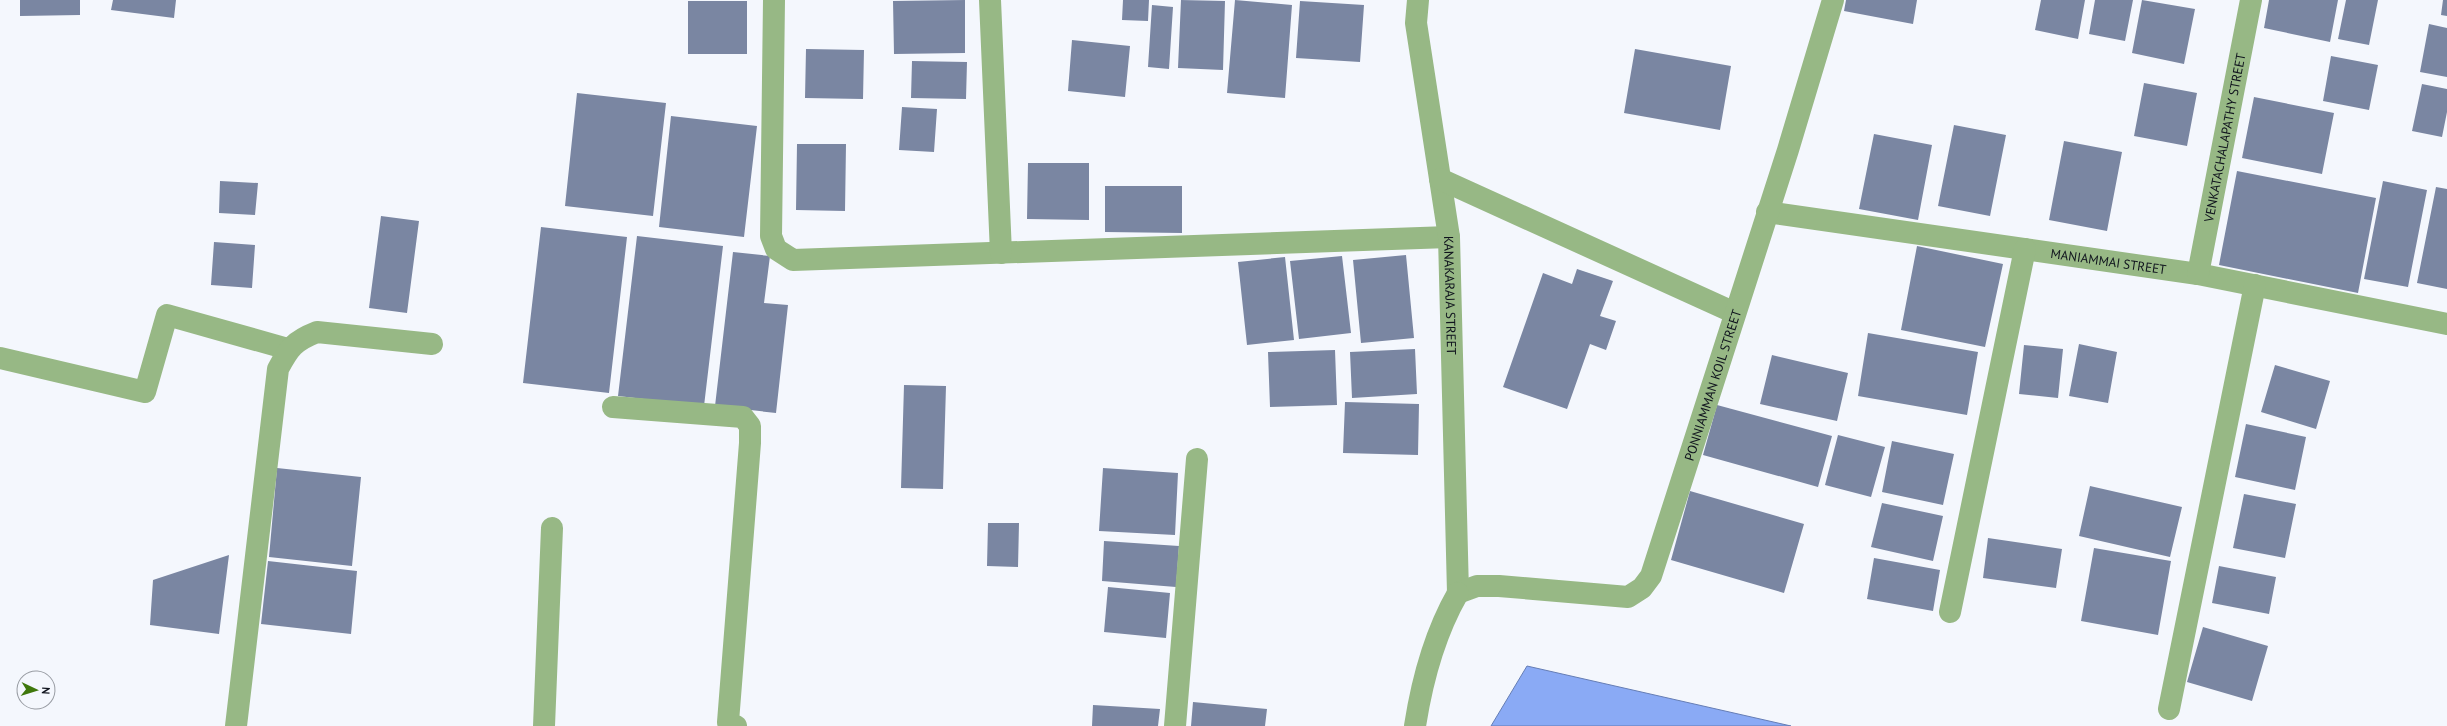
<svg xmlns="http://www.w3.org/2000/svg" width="2447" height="726" viewBox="0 0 2447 726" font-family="'PT Sans',sans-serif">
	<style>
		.water { fill: #8aaaf5; stroke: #657db4 }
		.building { fill: #7a86a2 }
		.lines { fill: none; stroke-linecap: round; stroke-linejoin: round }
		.street { stroke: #97b885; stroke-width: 22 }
		.labels { text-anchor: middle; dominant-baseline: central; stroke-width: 4; stroke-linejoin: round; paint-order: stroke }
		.street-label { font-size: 13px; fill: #0f131d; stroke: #f4f7fd }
	</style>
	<rect width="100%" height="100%" fill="#f4f7fd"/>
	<!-- water -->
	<path class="water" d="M1527 666 1791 726H1491Z"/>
	<!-- building -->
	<path class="building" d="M20 0H80V15L20 16Z
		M113 0H176L174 18 111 10Z
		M965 0V53L894 54 893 1Z
		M1123 0H1149L1148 21 1122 20Z
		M1181 0 1225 1 1223 70 1178 68Z
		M1235 0 1292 5 1285 98 1227 93Z
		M1846 0H1917L1913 24 1844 11Z
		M2041 0H2085L2078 39 2035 30Z
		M2095 0H2133L2125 41 2089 34Z
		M2142 0 2195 9 2184 64 2132 53Z
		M2269 0H2338L2330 42 2264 28Z
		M2346 0H2378L2369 45 2338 39Z
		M2443 0H2447V16L2441 15Z
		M688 1H747V54H688Z
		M1300 1 1364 5 1360 62 1296 58Z
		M1152 5 1173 7 1169 69 1148 67Z
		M2429 24 2447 28V77L2420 72Z
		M1072 40 1130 46 1125 97 1068 91Z
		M806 49 864 50 863 99 805 98Z
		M1635 49 1731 66 1720 130 1624 113Z
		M2331 56 2378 65 2369 110 2323 101Z
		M912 61 967 62 966 99 911 98Z
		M2144 83 2197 93 2187 146 2134 136Z
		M2422 84 2447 89V112L2442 137 2412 131Z
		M577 93 666 103 653 216 565 206Z
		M2254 97 2334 113 2322 174 2242 158Z
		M902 107 937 109 934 152 899 150Z
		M671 116 757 126 744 237 659 227Z
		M1954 125 2006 135 1990 216 1938 206Z
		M1874 134 1932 145 1918 220 1859 209Z
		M2064 141 2122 152 2107 231 2049 220Z
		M797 144H846L845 211 796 210Z
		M1028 163H1089V220L1027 219Z
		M2237 171 2376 198 2358 293 2219 265Z
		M220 181 258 183 255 215 219 213Z
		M2383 181 2427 190 2408 287 2364 279Z
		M1105 186H1182V233L1105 232Z
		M2436 187 2447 189V289L2417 283Z
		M381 216 419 221 407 313 369 308Z
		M541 227 627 237 609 393 523 383Z
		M637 236 723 246 704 406 618 396Z
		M214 242 255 245 252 288 211 285Z
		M1917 246 2003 264 1985 347 1901 330Z
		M733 252 770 256 764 303 788 305 776 413 715 406Z
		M1406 255 1414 338 1361 343 1353 260Z
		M1342 256 1351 333 1299 339 1290 261Z
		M1285 257 1294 340 1247 345 1238 262Z
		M1577 269 1613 281 1600 316 1616 321 1606 350 1590 344 1567 409 1503 387 1543 273 1572 284Z
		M1868 333 1978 352 1967 415 1858 396Z
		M2079 344 2117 352 2108 403 2069 396Z
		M2024 345 2063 349 2058 398 2019 394Z
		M1415 349 1417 394 1352 398 1350 352Z
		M1335 350 1337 405 1270 407 1268 352Z
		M1772 355 1848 373 1837 421 1760 404Z
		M2275 365 2330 381 2316 429 2261 412Z
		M904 385 946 386 943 489 901 488Z
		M1345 402 1419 404 1418 455 1343 453Z
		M1717 405 1832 436 1818 487 1703 455Z
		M2246 424 2306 437 2295 490 2235 477Z
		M1838 435 1885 447 1871 497 1825 485Z
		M1892 441 1954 454 1943 505 1882 492Z
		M277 468 361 477 352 566 269 557Z
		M1103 468 1178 473 1175 535 1099 531Z
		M2090 486 2182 507 2170 557 2079 536Z
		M1690 491 1804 524 1784 593 1671 560Z
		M2244 494 2296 504 2285 558 2233 548Z
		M1882 503 1943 516 1933 561 1871 547Z
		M988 523H1019L1018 567 987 566Z
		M1988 538 2062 549 2056 588 1983 578Z
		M1104 541 1179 546 1176 587 1102 581Z
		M2094 548 2171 561 2158 635 2081 621Z
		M229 555 219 634 150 625 153 580Z
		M1874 558 1940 570 1933 611 1867 599Z
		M268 561 357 571 351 634 261 624Z
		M2219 566 2276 577 2269 614 2212 603Z
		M1108 587 1170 593 1166 638 1104 632Z
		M2203 627 2268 646 2252 701 2187 682Z
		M1193 702 1267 709 1265 726H1191Z
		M1093 705 1160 709 1158 726H1092Z"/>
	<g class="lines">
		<!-- street -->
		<g class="street">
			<path d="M774 0 771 236 776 249 793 260 1449 237"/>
			<path d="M990 0 1001 253"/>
			<path id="s1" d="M1418 0 1416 23 1449 237 1458 593"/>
			<path d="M1440 179 1735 313"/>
			<path id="s2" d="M1767 212 2198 274 2447 324"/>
			<path id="s3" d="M2198 274 2251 0"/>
			<path d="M0 358 145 392 167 315 288 349"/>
			<path d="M613 407 743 417 750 426V443L728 722 736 726"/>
			<path id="s4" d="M1458 593 1477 586H1499L1628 597 1642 588 1651 576 1788 150 1833 0"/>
			<path d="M1950 612 2025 249"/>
			<path d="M2169 709 2255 285"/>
			<path d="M236 726 278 369C289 348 294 341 317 332L432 344"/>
			<path d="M544 726 552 528"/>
			<path d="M1175 726 1197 459"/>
			<path d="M1415 726C1422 681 1435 633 1458 593"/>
		</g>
	</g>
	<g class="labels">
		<!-- street labels -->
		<g class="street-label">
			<text stroke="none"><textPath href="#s3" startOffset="139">VENKATACHALAPATHY STREET</textPath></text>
			<text stroke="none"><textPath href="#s2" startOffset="345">MANIAMMAI STREET</textPath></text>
			<text stroke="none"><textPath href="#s1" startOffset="298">KANAKARAJA STREET</textPath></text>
			<text stroke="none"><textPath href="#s4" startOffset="404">PONNIAMMAN KOIL STREET</textPath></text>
		</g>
	</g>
	<!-- north arrow -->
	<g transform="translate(36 690) rotate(94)"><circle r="19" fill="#f4f7fd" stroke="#989ca3"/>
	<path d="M0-3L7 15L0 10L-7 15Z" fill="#3f780c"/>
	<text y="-6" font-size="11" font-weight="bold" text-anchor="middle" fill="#0f131d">N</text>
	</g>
</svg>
